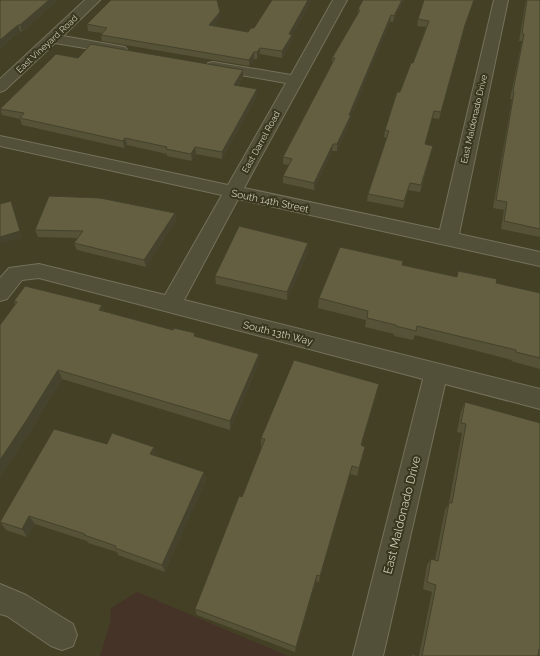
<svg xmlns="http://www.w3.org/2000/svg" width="540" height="656" viewBox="0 0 540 656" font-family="Raleway,sans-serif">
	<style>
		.green { fill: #453327 }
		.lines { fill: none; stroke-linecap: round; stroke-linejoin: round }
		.street-casing { stroke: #74715b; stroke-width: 2 }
		.street { fill: #535039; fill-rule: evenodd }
		.wall { fill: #555237 }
		.shaded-wall { fill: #45422d }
		.building { fill: #635f40; stroke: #45422d }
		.labels { text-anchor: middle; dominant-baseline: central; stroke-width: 4; stroke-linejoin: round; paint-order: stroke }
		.far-street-label { font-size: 9px; fill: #cdcbb7; stroke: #39361e }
		.street-label { font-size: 10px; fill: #cdcbb7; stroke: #39361e }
		.near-street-label { font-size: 12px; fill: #cdcbb7; stroke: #39361e }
	</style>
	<rect width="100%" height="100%" fill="#444025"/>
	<!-- green -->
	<path class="green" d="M137 592 288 656H100L110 623 111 608Z"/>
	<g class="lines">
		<defs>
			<path id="street" d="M85 0H100L63 36 125 47 127 50 125 53 120 54 55 43 5 90 0 92V79Z
				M333 0H347L244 188 440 230 494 0H508L459 234 540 252V266L238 199 184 300 540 389V409L445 384 383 656H353L423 379 39 278 22 280 7 299 0 301V278L9 268 39 264 165 295 222 195 0 146V136L228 185 286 83 213 70 208 69 206 66 208 63 213 62 291 75Z
				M0 584 26 595 73 624 77 635 73 646 62 650 51 646 7 616 0 614Z"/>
		</defs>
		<!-- street casing -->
		<use href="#street" class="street-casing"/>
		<!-- street -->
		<use href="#street" class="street"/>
	</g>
	<!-- wall -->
	<path class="wall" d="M0 0H58L22 32 20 31 0 49Z
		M363 0H404L393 22H390L351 116 350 122 337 151H332L314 190 283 183V176L289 165 283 164V157L332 64V58L358 13V9Z
		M424 0 464 32 439 119 432 118 425 144 431 153 420 192 408 190 403 208 367 201 368 194 387 138 384 137 385 130 400 92 413 63 426 27 417 26 418 19Z
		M526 0H540V237L501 229 504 210 493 208 512 99H510L522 41H519Z
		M308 7 292 35V41L282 58 260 54 257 59H254L249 66 102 41 101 35 102 33 88 31 87 24 220 19 214 26 248 32 254 28Z
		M78 58 243 70V77L238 86 257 96 222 159 196 154 192 161 167 156V154L127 145 124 148 22 125 20 119 2 115 0 108Z
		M175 213 176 220 146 267 77 250 74 243 78 238 38 237 35 230Z
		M308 251 287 300 216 284 215 276Z
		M403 265 457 277 458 271 496 283 540 293V369L511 361 512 360 415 335 413 340 394 336V334L365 327 366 320 318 308 319 298Z
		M14 301 102 305 104 311 196 337 259 363 230 430 62 379 31 430 0 477V325L15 305Z
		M377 393 361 446 365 447 357 476 350 474 319 582 316 581 295 652 197 615 195 609 242 497 262 447 261 446V438Z
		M465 402 540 423V655L538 656H419L432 592 423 589 427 565 431 559 435 560 445 510 449 503 462 433 457 432 461 411Z
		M107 444 157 455 156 456 204 472 206 480 165 572 118 555 117 552 88 543 87 541 35 524 27 537 6 530 0 522Z"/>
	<!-- shaded-wall -->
	<path class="shaded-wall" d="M49 0H58L22 32 20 25Z
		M308 0H312L292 35V41L282 58V51L289 34Z
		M402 0H404L393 22 394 16Z
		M474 0 464 32 439 119 465 25Z
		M220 12V19L210 32 209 25Z
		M391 15 390 22 351 116 350 122 337 151V144Z
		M18 25 20 31 0 49V40Z
		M260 48V54L257 59V52Z
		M254 52V59L249 66V60Z
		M243 70V77L234 92V85Z
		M257 89V96L222 159V152Z
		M125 138 127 145 124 148 123 141Z
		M333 144 332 151 314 190V183Z
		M195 147 196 154 192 161 191 154Z
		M11 201 14 208 22 238 0 244V237Z
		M175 213 176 220 146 267 144 260Z
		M308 243V251L287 300V292Z
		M102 305 105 315 99 310Z
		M259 354V363L230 430V421Z
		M58 370 62 379 31 430 0 477V460Z
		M379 384 377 393 359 454 361 445Z
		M154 447 157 455 153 463 150 454Z
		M352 466 350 474 319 582 320 576Z
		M204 472 206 480 165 572 162 565Z
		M29 516 35 524 27 537 22 529Z
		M317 575 316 581 295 652 296 647Z"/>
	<!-- building -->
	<path class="building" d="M0 0H49L20 25H18L0 40Z
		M111 0H217L220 12 209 25 248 32 251 28H254L272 0H308L289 34 292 35 282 51 260 48 257 52H254L249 60 101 35 107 28 87 24Z
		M363 0H402L394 16 391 15 349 115H351L337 144H333L314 183 283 176 292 159 283 157 335 58H332L360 10 358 9Z
		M424 0H474L465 25 441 112 434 111 425 144 433 146 421 185 410 183 404 201 368 194 389 131 385 130 397 92H400L411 63H413L429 21 418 19Z
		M527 0H540V229L504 221 507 202 496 200 514 92 513 91 524 34 522 33Z
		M91 44 243 70 234 85 257 89 222 152 195 147 191 154 166 149 167 147 125 138 123 141 20 118 24 113 0 109 56 54 78 58Z
		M49 196 100 198 175 213 144 260 74 243 83 231 35 230Z
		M11 201 20 231 0 237V204Z
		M239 226 308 243 287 292 215 276Z
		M340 247 403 261 402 265 457 277 458 271 497 279 496 283 540 293V358L516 352V350L417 326 416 331 396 326V325L367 318 368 311 319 298Z
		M25 286 102 305 99 310 173 330 174 328 195 333 194 336 259 354 230 421 58 370 26 421 0 460V325L17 302 14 301Z
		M294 360 379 384 361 445 365 447 359 468 352 466 320 576 317 575 296 647 195 609 239 496 242 497 265 439 261 438Z
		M465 402 540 423V650L539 649 538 656H422L436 585 427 582 431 559 438 561 449 503H452L466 424 461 423Z
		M54 429 107 444 112 433 154 447 150 454 204 472 162 565 115 548 116 546 84 535 85 534 29 516 22 529 0 522Z
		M412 654 418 656H412Z"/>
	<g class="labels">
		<!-- far-street labels -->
		<g class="far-street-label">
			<text transform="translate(47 44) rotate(-43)">East Vineyard Road</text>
			<text transform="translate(474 119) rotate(-77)">East Maldonado Drive</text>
			<text transform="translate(261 142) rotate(-61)">East Darrel Road</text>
		</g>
		<!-- street labels -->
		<g class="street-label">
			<text transform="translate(270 201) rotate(12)">South 14th Street</text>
			<text transform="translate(278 333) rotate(14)">South 13th Way</text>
		</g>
		<!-- near-street labels -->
		<g class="near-street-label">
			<text transform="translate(402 515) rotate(-76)">East Maldonado Drive</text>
		</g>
	</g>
</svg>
